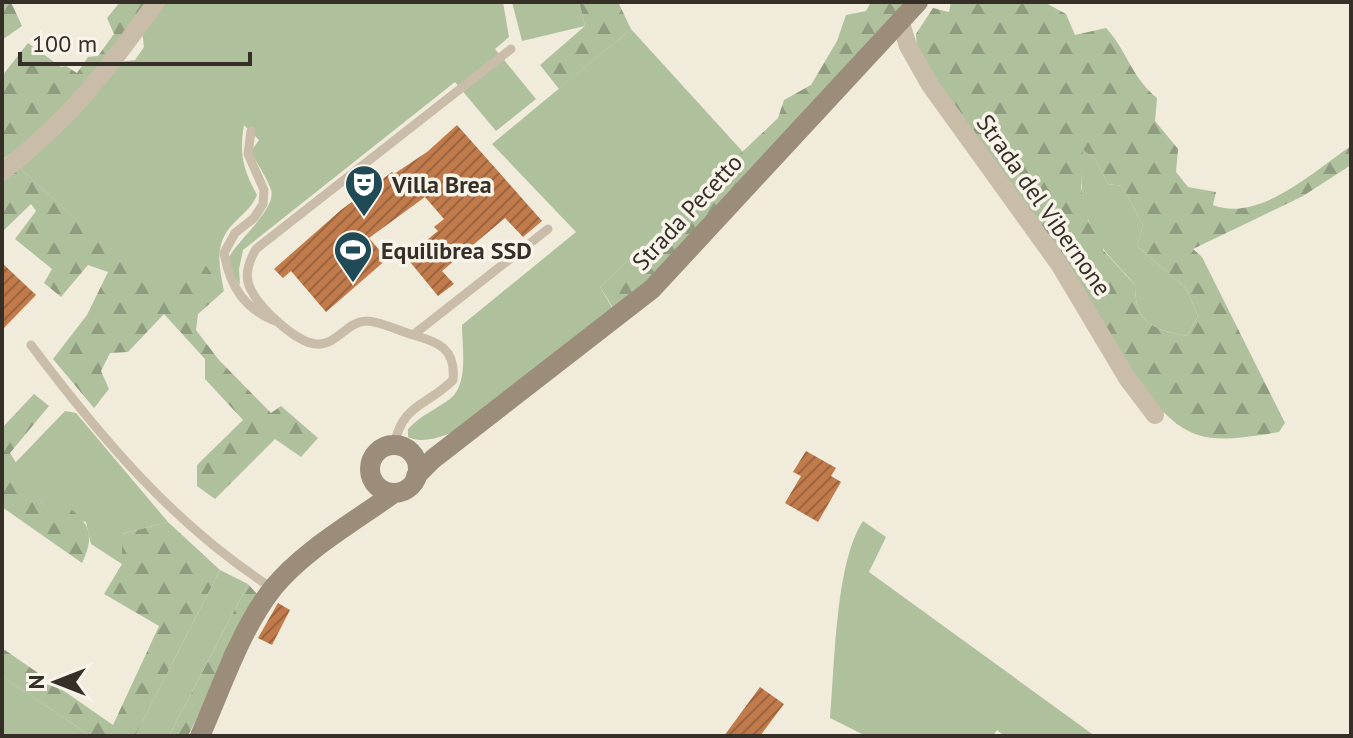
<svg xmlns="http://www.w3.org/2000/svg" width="1353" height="738" viewBox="0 0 1353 738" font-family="'PT Sans',sans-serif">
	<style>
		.grass { fill: #afc09d }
		.forest { fill: url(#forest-firs); fill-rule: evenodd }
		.building { fill: url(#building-hatch) }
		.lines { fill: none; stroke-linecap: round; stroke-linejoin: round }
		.lane { stroke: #c9bca9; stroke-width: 9 }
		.street { stroke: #c9bca9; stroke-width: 18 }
		.secondary { stroke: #9c8c7a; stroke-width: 20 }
		.labels { text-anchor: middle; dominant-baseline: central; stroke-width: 7; stroke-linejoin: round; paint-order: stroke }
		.poi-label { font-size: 24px; font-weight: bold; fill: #362f28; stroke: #f9f4e9; text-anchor: start }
		.street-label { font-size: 24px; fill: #362f28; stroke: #f9f4e9 }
	</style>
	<defs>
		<pattern id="forest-firs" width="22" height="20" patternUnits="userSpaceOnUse" patternTransform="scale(2)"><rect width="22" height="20" fill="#afc09d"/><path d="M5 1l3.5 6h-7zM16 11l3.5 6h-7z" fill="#8f9c80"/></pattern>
		<pattern id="building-hatch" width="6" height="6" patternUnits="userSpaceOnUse" patternTransform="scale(2)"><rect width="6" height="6" fill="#c17a4a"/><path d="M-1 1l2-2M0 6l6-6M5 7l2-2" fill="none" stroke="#9e643e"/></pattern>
	</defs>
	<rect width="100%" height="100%" fill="#f1ebdc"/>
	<!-- grass -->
	<path class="grass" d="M163 2H503L509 37 495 49 536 99 496 131 455 82 243 250 239 269 240 285 233 275 229 257C239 239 277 208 271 190 267 177 256 163 251 151L259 140 244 125C239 154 243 169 257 195 251 209 243 213 233 224 214 243 219 267 224 291L202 261 163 301 20 168 60 133 120 62 135 60 144 47 142 31Z
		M512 2H579L585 26 522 41Z
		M631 29 743 152 600 287 614 311 469 426C452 432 426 446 408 437V429C421 415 435 410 450 399 469 384 462 347 462 325L576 232 492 144Z
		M1083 150 1095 159 1108 184 1122 186 1143 225 1137 246 1186 288 1198 316 1187 336C1152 329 1135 323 1135 285 1125 272 1111 260 1102 247 1083 220 1078 183 1083 150Z
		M65 411 76 413 168 522 122 534V564L91 544 86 522 44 506 15 463Z
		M863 521 886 537 869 572 1095 736H1004L997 730 993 736H866L830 718C835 665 835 563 863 521Z
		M220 570 248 584 169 736H135Z
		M2 676 91 736H2Z"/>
	<!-- forest -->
	<path class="forest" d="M2 2H11L22 26 2 40Z
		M120 2H149L53 123 2 160V76L28 43 61 67 66 66 77 73 88 57 98 56 114 34 107 18Z
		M579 2H618L631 29 559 89 540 65 585 26Z
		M871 2H909L678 250 615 311 600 287 778 118 784 100 811 85 837 41 846 15 866 11Z
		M951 2H1044L1066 14 1075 35 1106 28C1128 52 1131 77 1157 98L1155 121 1178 149 1176 172 1188 187 1216 192 1213 205C1259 223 1314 171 1351 146V165L1303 196 1193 249 1202 257 1285 423 1279 432C1196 446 1186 441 1132 377L917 51 916 34 933 8 949 12ZM1083 150 1095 159 1108 184 1122 186 1143 225 1137 246 1186 288 1198 316 1187 336C1152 329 1135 323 1135 285L1103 250 1104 232 1089 223 1081 187Z
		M20 168 163 300 202 260 224 291 198 314 196 330 219 360 271 413 281 406 318 438 301 457 275 439 215 499 197 486V465L243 420 205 379V359L164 314 128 352 110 353 101 371 109 389 94 408 53 359 87 315 108 272 88 265 61 297 44 283 52 269 15 239 36 211 31 204 2 232V180Z
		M34 394 49 406 10 453 44 506 58 498C84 520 99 528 82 563L2 507V428Z
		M168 522 220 570 135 736H91L2 676V648L113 725 159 626 104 594 122 564V534Z
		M248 584 257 594 188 736H169Z"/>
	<!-- building -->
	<path class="building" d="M457 125 542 221 523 237 505 218 442 271 454 284 438 296 406 257 438 231 434 227 444 219 425 197 369 238 387 259 326 312 291 271 283 278 274 269 341 210 392 172 394 174 427 152Z
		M2 263 36 295 2 330Z
		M806 451 836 468 831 476 841 482 818 522 785 503 801 476 793 472Z
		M278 603 290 610 272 645 258 638Z
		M760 687 784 704 760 736H724Z"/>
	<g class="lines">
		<!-- lane -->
		<path class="lane" d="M511 49 256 249C249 261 243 276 251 290 260 308 295 342 316 344 338 345 346 322 366 321 380 321 399 331 413 335L548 229
			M251 131 248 154 264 190 263 204 254 218 235 233 224 253C230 287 245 310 278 322
			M31 345C101 438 174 525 272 588
			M394 445C403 403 426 407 453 380 456 349 439 342 413 335"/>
		<!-- street -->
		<path class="street" d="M900 20 908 46 930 85 1059 264 1127 378 1155 415
			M2 172C69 120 107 71 156 2"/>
		<!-- secondary -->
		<path class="secondary" d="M370 469a24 24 0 1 1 48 0a24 24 0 1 1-48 0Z
			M416 476 433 459 652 289 918 2
			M200 736C222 687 240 630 273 588 304 550 354 522 394 493"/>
	</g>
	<!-- icons -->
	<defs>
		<symbol id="theatre-pin" viewBox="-11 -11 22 30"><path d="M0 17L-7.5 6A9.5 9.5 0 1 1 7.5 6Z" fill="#1f4a56" stroke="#f9f4e9"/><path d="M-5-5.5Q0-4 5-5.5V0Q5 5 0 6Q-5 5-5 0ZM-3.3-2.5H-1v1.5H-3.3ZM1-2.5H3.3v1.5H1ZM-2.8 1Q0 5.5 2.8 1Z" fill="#fff"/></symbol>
		<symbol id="stadium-pin" viewBox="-11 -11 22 30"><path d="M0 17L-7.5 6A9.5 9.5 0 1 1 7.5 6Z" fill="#1f4a56" stroke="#f9f4e9"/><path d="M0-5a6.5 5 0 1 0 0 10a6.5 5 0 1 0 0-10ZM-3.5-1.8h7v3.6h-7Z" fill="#fff"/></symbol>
	</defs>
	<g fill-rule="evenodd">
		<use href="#theatre-pin" x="342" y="162" width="44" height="60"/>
		<use href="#stadium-pin" x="331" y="228" width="44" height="60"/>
	</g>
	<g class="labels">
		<!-- poi labels -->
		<g class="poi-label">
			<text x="392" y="184">Villa Brea</text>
			<text x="381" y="250">Equilibrea SSD</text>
		</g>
		<!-- street labels -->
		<g class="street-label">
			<text transform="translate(1044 205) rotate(55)">Strada del Vibernone</text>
			<text transform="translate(687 212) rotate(-47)">Strada Pecetto</text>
		</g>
	</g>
	<!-- border -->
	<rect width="1353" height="738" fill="none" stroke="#362f28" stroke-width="8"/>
	<!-- north arrow -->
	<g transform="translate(56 682) rotate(270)" stroke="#f9f4e9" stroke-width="6" paint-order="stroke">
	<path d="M0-6L14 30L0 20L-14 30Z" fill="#362f28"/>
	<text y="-12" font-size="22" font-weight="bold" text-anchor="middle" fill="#362f28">N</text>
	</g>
	<!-- scale -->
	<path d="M20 52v12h230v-12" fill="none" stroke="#362f28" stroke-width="4"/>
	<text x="32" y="52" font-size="24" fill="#362f28" stroke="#f9f4e9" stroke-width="6" paint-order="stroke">100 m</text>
</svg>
